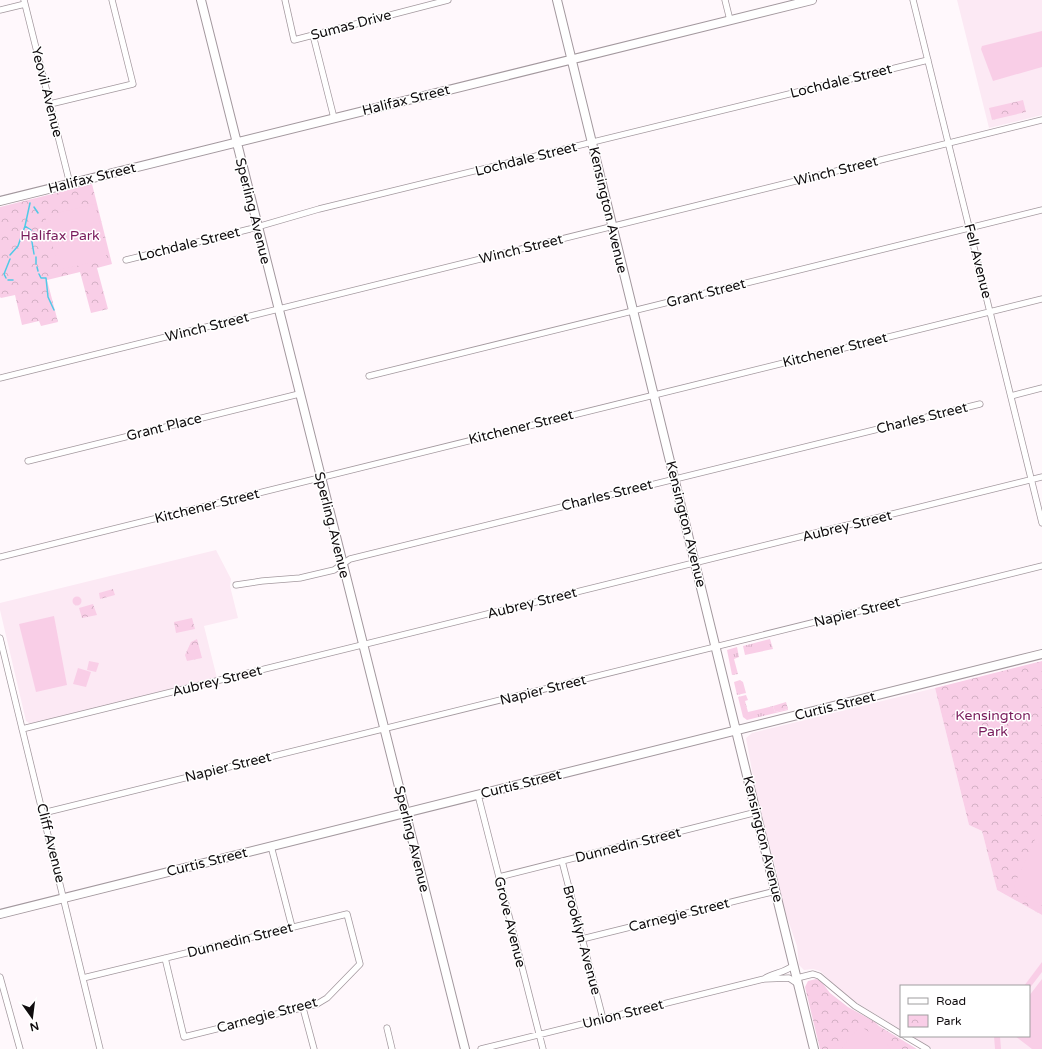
<svg xmlns="http://www.w3.org/2000/svg" width="1042" height="1049" viewBox="0 0 1042 1049" font-family="'Varela Round',sans-serif">
	<style>
		.built { fill: #fce9f4 }
		.grass { fill: url(#grass-tufts) }
		.park { fill: url(#park-crowns) }
		.garden { fill: #f9cee7 }
		.lines { fill: none; stroke-linecap: round; stroke-linejoin: round }
		.stream { stroke: #50c9e7; stroke-width: 1.5 }
		.street-casing { stroke: #a3989e; stroke-width: 7 }
		.secondary-casing { stroke: #a3989e; stroke-width: 10 }
		.street { stroke: #fff; stroke-width: 5.5 }
		.secondary { stroke: #fff; stroke-width: 8 }
		.labels { text-anchor: middle; dominant-baseline: central; stroke-width: 3; stroke-linejoin: round; paint-order: stroke }
		.street-label { font-size: 14px; fill: #100c0e; stroke: #fff }
		.park-label { font-size: 14px; fill: #791c5c; stroke: #fff }
	</style>
	<defs>
		<pattern id="grass-tufts" width="24" height="20" patternUnits="userSpaceOnUse"><rect width="24" height="20" fill="#f9cee7"/><path d="M3 7l-1-3M5 7V3M7 7l1-3M15 17l-1-3M17 17v-4M19 17l1-3" fill="none" stroke="#d4b0c5"/></pattern>
		<pattern id="park-crowns" width="20" height="18" patternUnits="userSpaceOnUse"><rect width="20" height="18" fill="#f9cee7"/><path d="M2 6a3 3 0 1 1 6 0M12 15a3 3 0 1 1 6 0" fill="none" stroke="#d4b0c5"/></pattern>
	</defs>
	<rect width="100%" height="100%" fill="#fff8fc"/>
	<!-- built -->
	<path class="built" d="M957 0H1042V115L989 128Z
		M216 550 231 579 230 586 238 618 204 626 217 678 31 724 26 721 0 610V603Z
		M935 688 969 825 982 831 997 890 1042 915V1049H932L911 1036H1029V986H901V1030L846 996 820 971 813 969 804 970 799 965 797 946 782 903 777 879V873L758 803 746 738 752 733Z"/>
	<!-- grass -->
	<path class="grass" d="M770 639 773 649 745 655 743 646Z
		M737 647 739 657 734 659 738 674 732 675 727 650Z
		M740 680 743 682 746 693 737 695 734 682Z
		M746 695 748 700 745 701 748 712 773 706 775 712 788 709V710L747 720 743 717 738 697Z"/>
	<!-- park -->
	<path class="park" d="M1023 100 1026 112 992 120 989 108Z
		M92 184 112 264 97 268 108 309 91 313 80 272 47 280 58 322 41 326 39 321 22 325 15 295 1 298 0 297V207Z
		M113 589 115 595 100 599 99 593Z
		M72.5 601a4.5 4.5 0 1 1 9 0a4.5 4.5 0 1 1-9 0Z
		M93 604 97 615 82 618 79 608Z
		M192 618 195 629 176 633 174 622Z
		M197 639 202 658 187 661 185 655 191 642Z
		M1042 661V915L997 890 982 831 969 825 935 688Z
		M786 702 788 709 775 712 773 706Z
		M816 979 821 981 830 993 848 1007 875 1022 879 1026 917 1049H820L805 987 808 981Z"/>
	<!-- garden -->
	<path class="garden" d="M1042 31V67L993 81 981 49 982 46Z
		M95 204 107 254 103 260 59 270 45 216Z
		M54 616 67 685 36 692 19 624Z
		M89 661 99 663 96 672 87 670Z
		M78 668 91 672 86 687 73 684Z
		M1042 824V904L1016 892 1014 885Z
		M1042 962V972L1029 989V986H1024Z
		M1042 979V1049H1032L1015 1036H1029V996Z
		M860 1026 887 1044 891 1049H841Z
		M994 1036H1000L1001 1049H995Z"/>
	<g class="lines">
		<!-- stream -->
		<path class="stream" d="M30 203 25 226 31 230
			M34 207 38 213
			M34 232 31 236 34 254
			M10 255 18 246 25 226
			M36 257V264
			M37 267 38 271
			M39 274 41 278H46L48 297 54 310
			M6 278 4 274 10 259
			M8 280H13"/>
		<defs>
			<path id="street" d="M24 0 70 184
				M285 0 294 40 448 0
				M725 0 730 20
				M913 0 1042 523
				M0 10 25 4
				M313 35 334 118
				M50 104 133 84 112 0
				M126 260 250 229 319 209 928 60
				M369 376 1042 210
				M0 378 1042 120
				M1011 396 1042 388
				M28 461 299 394
				M0 557 1042 299
				M236 585 262 581 300 578 334 570 350 559 980 404
				M0 638 100 1049
				M22 729 1042 477
				M478 795 543 1049
				M43 813 1042 566
				M271 846 292 927
				M562 861 603 1019
				M499 877 757 812
				M582 939 776 891
				M0 977 20 1049
				M83 978 347 914 360 964 327 998 317 1004 184 1037 165 958
				M797 978 813 974 819 976 855 1006 901 1034
				M764 979C774 972 783 974 794 965
				M303 1008 314 1049
				M387 1028 392 1049
				M905 1036 927 1049
				M481 1049 764 979 789 978 798 984"/>
			<path id="secondary" d="M201 0 465 1049
				M557 0 814 1049
				M0 201 812 0
				M0 914 1042 654"/>
		</defs>
		<!-- street casing -->
		<use href="#street" class="street-casing"/>
		<!-- secondary casing -->
		<use href="#secondary" class="secondary-casing"/>
		<!-- street -->
		<use href="#street" class="street"/>
		<!-- secondary -->
		<use href="#secondary" class="secondary"/>
	</g>
	<g class="labels">
		<!-- street labels -->
		<g class="street-label">
			<text transform="translate(351 25) rotate(-15)">Sumas Drive</text>
			<text transform="translate(841 81) rotate(-14)">Lochdale Street</text>
			<text transform="translate(47 92) rotate(76)">Yeovil Avenue</text>
			<text transform="translate(406 100) rotate(-14)">Halifax Street</text>
			<text transform="translate(526 159) rotate(-14)">Lochdale Street</text>
			<text transform="translate(836 171) rotate(-14)">Winch Street</text>
			<text transform="translate(92 178) rotate(-14)">Halifax Street</text>
			<text transform="translate(608 210) rotate(77)">Kensington Avenue</text>
			<text transform="translate(253 211) rotate(76)">Sperling Avenue</text>
			<text transform="translate(189 244) rotate(-14)">Lochdale Street</text>
			<text transform="translate(521 249) rotate(-14)">Winch Street</text>
			<text transform="translate(978 261) rotate(76)">Fell Avenue</text>
			<text transform="translate(706 293) rotate(-14)">Grant Street</text>
			<text transform="translate(207 327) rotate(-14)">Winch Street</text>
			<text transform="translate(835 350) rotate(-14)">Kitchener Street</text>
			<text transform="translate(922 418) rotate(-14)">Charles Street</text>
			<text transform="translate(164 427) rotate(-14)">Grant Place</text>
			<text transform="translate(521 427) rotate(-14)">Kitchener Street</text>
			<text transform="translate(607 495) rotate(-14)">Charles Street</text>
			<text transform="translate(207 506) rotate(-14)">Kitchener Street</text>
			<text transform="translate(686 524) rotate(76)">Kensington Avenue</text>
			<text transform="translate(332 525) rotate(76)">Sperling Avenue</text>
			<text transform="translate(847 526) rotate(-14)">Aubrey Street</text>
			<text transform="translate(532 603) rotate(-14)">Aubrey Street</text>
			<text transform="translate(857 612) rotate(-14)">Napier Street</text>
			<text transform="translate(217 681) rotate(-14)">Aubrey Street</text>
			<text transform="translate(543 690) rotate(-14)">Napier Street</text>
			<text transform="translate(835 706) rotate(-14)">Curtis Street</text>
			<text transform="translate(228 767) rotate(-14)">Napier Street</text>
			<text transform="translate(521 784) rotate(-14)">Curtis Street</text>
			<text transform="translate(412 839) rotate(76)">Sperling Avenue</text>
			<text transform="translate(763 839) rotate(76)">Kensington Avenue</text>
			<text transform="translate(51 843) rotate(76)">Cliff Avenue</text>
			<text transform="translate(628 845) rotate(-14)">Dunnedin Street</text>
			<text transform="translate(207 862) rotate(-14)">Curtis Street</text>
			<text transform="translate(679 915) rotate(-14)">Carnegie Street</text>
			<text transform="translate(510 922) rotate(76)">Grove Avenue</text>
			<text transform="translate(240 940) rotate(-14)">Dunnedin Street</text>
			<text transform="translate(582 940) rotate(75)">Brooklyn Avenue</text>
			<text transform="translate(623 1014) rotate(-14)">Union Street</text>
			<text transform="translate(267 1015) rotate(-15)">Carnegie Street</text>
		</g>
		<!-- park labels -->
		<g class="park-label">
			<text x="60" y="235">Halifax Park</text>
			<text x="993" y="715">Kensington<tspan x="993" dy="16">Park</tspan></text>
		</g>
	</g>
	<!-- legend -->
	<rect x="900" y="985" width="130" height="52" fill="#ffffff" stroke="#9f9e9f"/>
	<rect x="908" y="998" width="20" height="6" fill="#ffffff" stroke="#9f9e9f"/>
	<text x="936" y="1005" font-size="12" fill="#100c0e">Road</text>
	<rect x="908" y="1015" width="20" height="12" fill="url(#park-crowns)" stroke="#9f9e9f"/>
	<text x="936" y="1025" font-size="12" fill="#100c0e">Park</text>
	<!-- north arrow -->
	<g transform="translate(32 1017) rotate(166)" stroke="#ffffff" stroke-width="3" paint-order="stroke">
	<path d="M0-3L7 15L0 10L-7 15Z" fill="#100c0e"/>
	<text y="-6" font-size="11" font-weight="bold" text-anchor="middle" fill="#100c0e">N</text>
	</g>
</svg>
